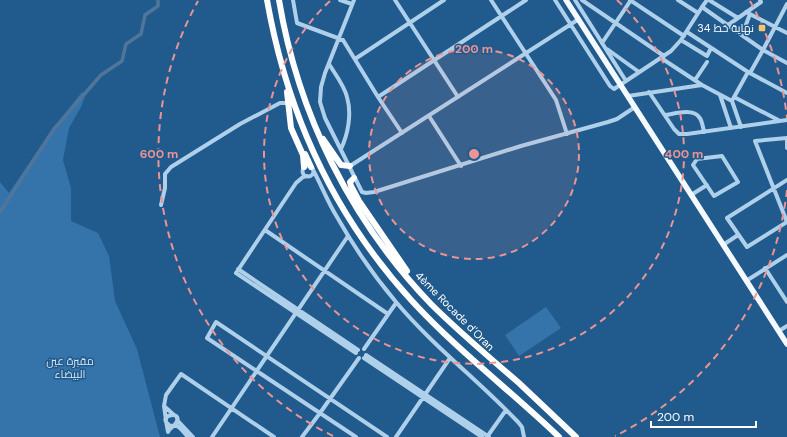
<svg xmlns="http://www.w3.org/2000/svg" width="787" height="437" viewBox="0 0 787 437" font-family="'DM Sans',Cairo,sans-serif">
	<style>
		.green { fill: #3574aa }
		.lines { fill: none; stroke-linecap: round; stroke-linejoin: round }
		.canal { stroke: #4f769a; stroke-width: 3.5 }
		.minor { stroke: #afd0eb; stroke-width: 4 }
		.major { stroke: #f4f9fe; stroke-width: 5.5 }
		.highway { stroke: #fff; stroke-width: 6 }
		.ring { fill: none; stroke: #ea9494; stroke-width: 2; stroke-dasharray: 7 5 }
		.poi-dot { fill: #f8c470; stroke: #215a8c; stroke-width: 1.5 }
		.labels { text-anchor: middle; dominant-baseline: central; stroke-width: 3; stroke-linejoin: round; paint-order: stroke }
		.poi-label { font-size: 11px; fill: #fff; stroke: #215a8c; text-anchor: end }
		.street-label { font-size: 11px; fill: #fff; stroke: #215a8c }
		.park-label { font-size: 11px; fill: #d4e8f8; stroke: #215a8c }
		.centre { fill: #ea9494; stroke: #215a8c; stroke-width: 2 }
		.ring-label { font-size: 12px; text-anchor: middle; font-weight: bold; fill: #ea9494; stroke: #215a8c; stroke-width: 3; stroke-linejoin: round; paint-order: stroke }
	</style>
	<rect width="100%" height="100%" fill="#215a8c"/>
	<!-- green -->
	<path class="green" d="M82 92 85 96 81 107 69 128 63 160 71 188V221L98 233 109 256 115 301 137 349 160 437H0V182L9 193 50 132Z
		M546 307 561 328 519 356 505 335Z"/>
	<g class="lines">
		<!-- canal -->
		<path class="canal" d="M0 212 54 129 101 75 122 61 126 44 141 34 145 15 158 6V0"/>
		<!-- minor -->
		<path class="minor" d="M293 0 297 23 343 40 378 97
			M340 0 352 4
			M354 0 325 73 321 87 320 102 325 118 362 192 366 193 374 192 521 146 608 122 617 119 635 107
			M395 0 458 97
			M491 0 556 100 567 134
			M555 0 610 86 614 89 671 51 681 40 702 7 763 50 787 4
			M575 0 626 81
			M582 0 664 56
			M630 0 684 36
			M678 0 698 13
			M709 0 738 18
			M702 7 707 0
			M746 12 787 33
			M728 25 761 2 760 0
			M687 32 748 72 787 93
			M742 35 750 14
			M681 40 707 56 711 48
			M602 43 631 0
			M607 49 639 72
			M661 58 702 85 732 101 741 127
			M355 59 444 0
			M329 64C335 74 344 85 347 97 352 114 348 134 341 149
			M750 73 763 50 787 63
			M695 80 707 62
			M649 92 674 129 679 134H687L787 120
			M720 95 731 128
			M628 96 702 85
			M734 97 780 121
			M733 99 748 72
			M665 115C674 114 692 108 699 117 702 120 703 127 704 132
			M429 116 461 166
			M402 133 378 97 526 0
			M787 148V138L755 141 787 222 747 247 727 218 787 180
			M722 156 738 182 714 196 693 165 697 159Z
			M302.5 171a5.5 5.5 0 1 1 11 0a5.5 5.5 0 1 1-11 0Z
			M350 166 579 19
			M312 168C321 184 327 201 337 217 354 247 374 276 396 302 433 346 479 381 518 422L522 427 524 437
			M307 176 303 177 296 183 236 273 356 353
			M691 195 707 185
			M161 205 165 188V174L171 167 240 124 280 103H288
			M265 230 388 314
			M723 245 738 235
			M765 268 787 302
			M238 269 358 350
			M746 281 787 255
			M779 331 787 326
			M364 349 396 303
			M366 355 489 437
			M364 358 482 437
			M164 406 166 395 181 374 274 437
			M177 418 178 421 193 437
			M166 420 164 406 174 415
			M166 421 168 432C170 427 174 427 176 423 184 410 157 415 168 424 170 427 174 425 177 426 181 428 185 434 188 437
			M212 437 348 236
			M302 437 320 413 359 358
			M356 437 207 338 216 322 387 437
			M396 437 450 358
			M487 437 506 410"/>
		<!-- major -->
		<path class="major" d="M566 0 787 344"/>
		<!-- highway -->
		<path class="highway" d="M267 0C287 113 334 216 412 301 457 350 511 391 559 437
			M279 0C298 114 351 221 431 304 459 332 489 357 519 383 538 401 557 419 576 437
			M287 92 291 128 303 155 304 167
			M323 139 341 165 350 166
			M305 154 311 167
			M354 178 350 182 351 186 359 201 407 271"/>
	</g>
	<!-- distance rings -->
	<circle cx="474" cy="154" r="105" fill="#ea9494" fill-opacity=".12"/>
	<g class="ring">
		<circle cx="474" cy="154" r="105"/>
		<path d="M617 0A210 210 0 1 1 331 0"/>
		<path d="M787 190A315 315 0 0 1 615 436M333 436A315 315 0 0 1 198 1M750 1A315 315 0 0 1 787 118"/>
	</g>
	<!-- markers -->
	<rect class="poi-dot" x="758" y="24" width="8" height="8" rx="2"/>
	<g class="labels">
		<!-- poi labels -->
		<g class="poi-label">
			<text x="754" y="28">نهاية خط 34</text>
		</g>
		<!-- street labels -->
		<g class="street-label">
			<text transform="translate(455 311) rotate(45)">4ème Rocade d'Oran</text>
		</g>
		<!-- park labels -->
		<g class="park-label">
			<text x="70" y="361">مقبرة عين<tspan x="70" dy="13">البيضاء</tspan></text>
		</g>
	</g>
	<circle cx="474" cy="154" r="6" class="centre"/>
	<g class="ring-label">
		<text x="474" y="53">200 m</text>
		<text x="684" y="158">400 m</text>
		<text x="159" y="158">600 m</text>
	</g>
	<!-- scale -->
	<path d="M651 421v6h105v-6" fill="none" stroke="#ffffff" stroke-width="2"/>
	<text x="657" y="421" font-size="12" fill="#ffffff" stroke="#215a8c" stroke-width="3" paint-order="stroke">200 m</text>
</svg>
